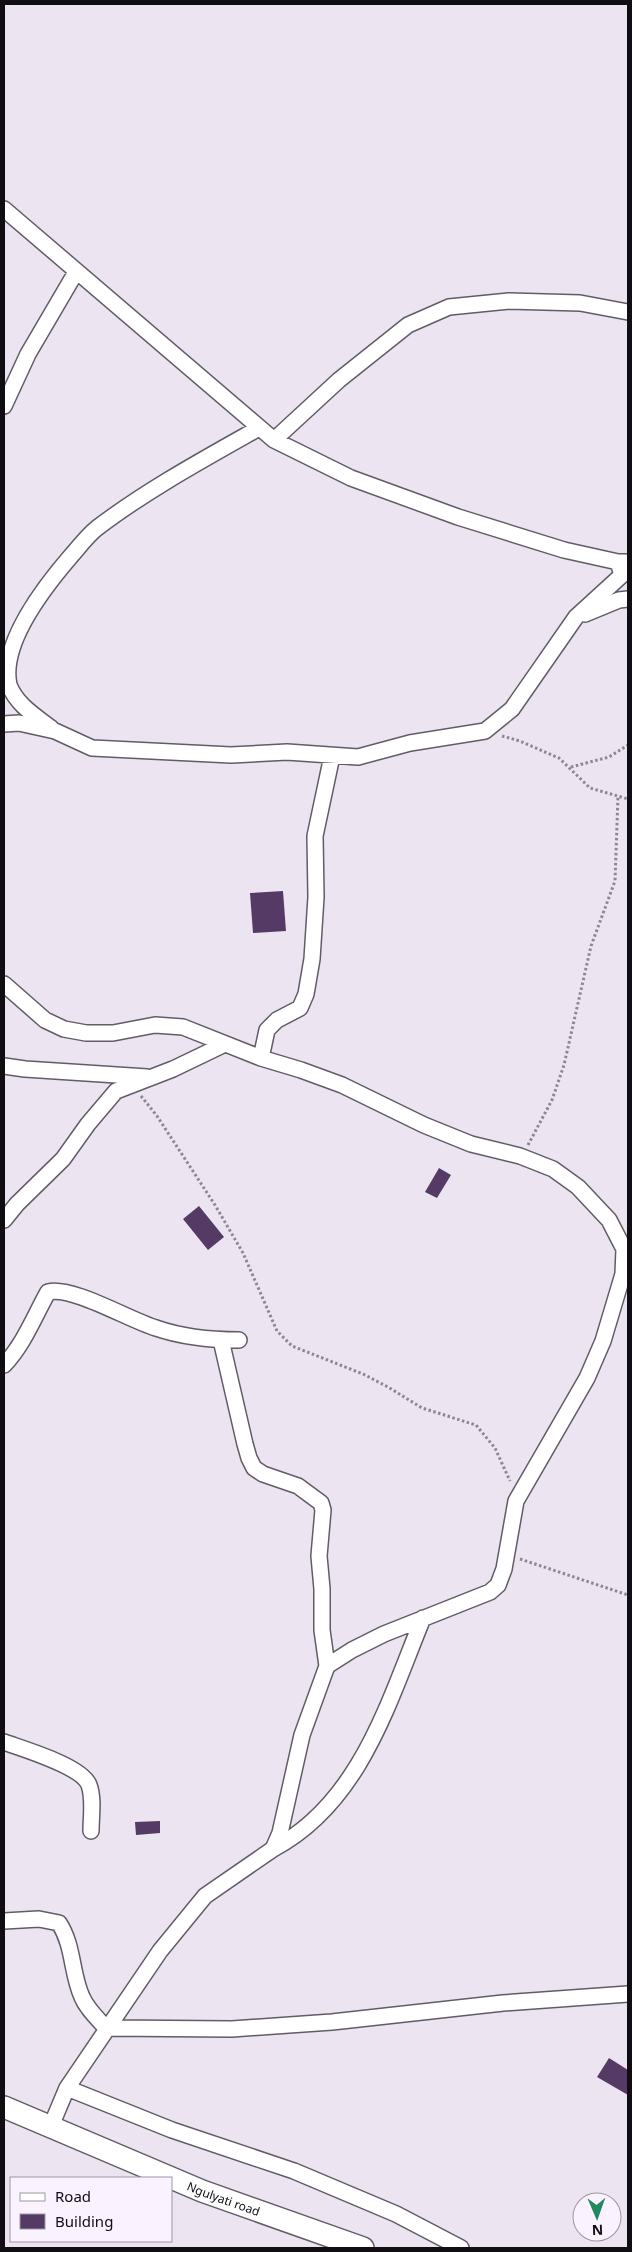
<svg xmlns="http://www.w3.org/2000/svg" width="632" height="2252" viewBox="0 0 632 2252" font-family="'Noto Sans',sans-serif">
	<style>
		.building { fill: #563a66 }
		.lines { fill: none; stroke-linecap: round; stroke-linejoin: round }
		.street-casing { stroke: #625c66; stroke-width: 18 }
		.secondary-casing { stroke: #625c66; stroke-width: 24 }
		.path { stroke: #8c8790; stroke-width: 3; stroke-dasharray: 2.5 2.5; stroke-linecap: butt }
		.street { stroke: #fff; stroke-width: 15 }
		.secondary { stroke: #fff; stroke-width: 21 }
		.labels { text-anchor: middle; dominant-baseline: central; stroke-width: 5; stroke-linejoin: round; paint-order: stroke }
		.street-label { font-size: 12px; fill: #100e12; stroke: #faf2fe }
	</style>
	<rect width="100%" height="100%" fill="#ece5f1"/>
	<!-- building -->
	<path class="building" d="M283 891 286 931 253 933 250 893Z
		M439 1168 451 1175 437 1198 425 1192Z
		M199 1206 224 1237 208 1250 183 1219Z
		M160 1821V1833L136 1835 135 1822Z
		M609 2058 628 2070V2095L597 2077Z"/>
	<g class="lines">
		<defs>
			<path id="street" d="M4 209 274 440 351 478 458 517 564 550 618 562H628
				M4 406 28 354 76 272
				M274 440 339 380 408 325 449 307 509 301 580 303 628 312
				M585 614 619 600 628 599
				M4 724 19 723 55 731 92 748 231 755 287 752 358 757 410 743 485 731 512 709 576 617 622 575 618 562
				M51 728C34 715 17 705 9 685 0 643 46 585 71 556 79 547 87 536 97 528 147 490 204 459 259 428
				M4 984 45 1020 64 1029 86 1033H113L155 1025 183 1027 261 1058 301 1070 342 1085 424 1125 471 1144 520 1156 553 1169 578 1187 609 1220 624 1249 623 1274 603 1341 587 1378 516 1501 504 1569 498 1585 490 1592 384 1634 352 1650 327 1666 302 1735 280 1833 273 1849 205 1896 160 1951 67 2088 51 2126
				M261 1058 267 1030 277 1020 300 1008 306 994 312 959 316 897 315 836 332 756
				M4 1066 25 1069 147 1077
				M4 1220 17 1204 63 1159 88 1124 116 1091 173 1069 225 1044
				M221 1340 245 1444 249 1458 254 1468 263 1474 298 1486 321 1503 323 1510 319 1556 322 1589V1630L327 1666
				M4 1365C24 1344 34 1317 48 1292 73 1286 129 1320 156 1328 182 1337 212 1340 239 1340
				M4 1742C23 1749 82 1766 89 1785 94 1798 91 1817 91 1831
				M273 1849C360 1803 388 1703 423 1618
				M4 1921 39 1919 59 1923C74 1946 71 1973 82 1997 87 2009 97 2018 106 2028L232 2029 332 2022 503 2003 628 1994
				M67 2088 172 2130 294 2171 396 2214 461 2248"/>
			<g id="secondary">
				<path id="s1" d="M4 2107 202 2191 363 2248"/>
			</g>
		</defs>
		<!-- street casing -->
		<use href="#street" class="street-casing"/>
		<!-- secondary casing -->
		<use href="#secondary" class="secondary-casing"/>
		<!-- path -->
		<path class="path" d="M502 736 520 741 559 758 590 788 628 799
			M571 767 609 757 628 745
			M141 1096 157 1116 215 1205 243 1253 277 1331 292 1346 363 1374 388 1387 422 1408 476 1425 495 1448 510 1481
			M528 1145 552 1100 564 1065 591 946 615 881 618 796
			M520 1559 628 1595"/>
		<!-- street -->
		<use href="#street" class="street"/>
		<!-- secondary -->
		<use href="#secondary" class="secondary"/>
	</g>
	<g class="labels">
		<!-- street labels -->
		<g class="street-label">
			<text stroke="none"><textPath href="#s1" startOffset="238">Ngulyati road</textPath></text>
		</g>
	</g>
	<!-- border -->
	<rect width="632" height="2252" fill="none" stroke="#100e12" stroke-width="10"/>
	<!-- legend -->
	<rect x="10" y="2177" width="162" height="65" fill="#faf2fe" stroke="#9c97a0"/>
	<rect x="20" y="2193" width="25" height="8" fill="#ffffff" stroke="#9c97a0"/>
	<text x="55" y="2202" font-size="15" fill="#100e12">Road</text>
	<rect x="20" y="2214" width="25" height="15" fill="#563a66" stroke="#9c97a0"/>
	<text x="55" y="2227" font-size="15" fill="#100e12">Building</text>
	<!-- north arrow -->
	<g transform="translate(597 2217) rotate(178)"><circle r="24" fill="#faf2fe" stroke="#9c97a0"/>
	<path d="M0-4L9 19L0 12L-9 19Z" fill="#238760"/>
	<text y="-8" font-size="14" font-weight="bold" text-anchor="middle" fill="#100e12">N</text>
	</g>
</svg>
